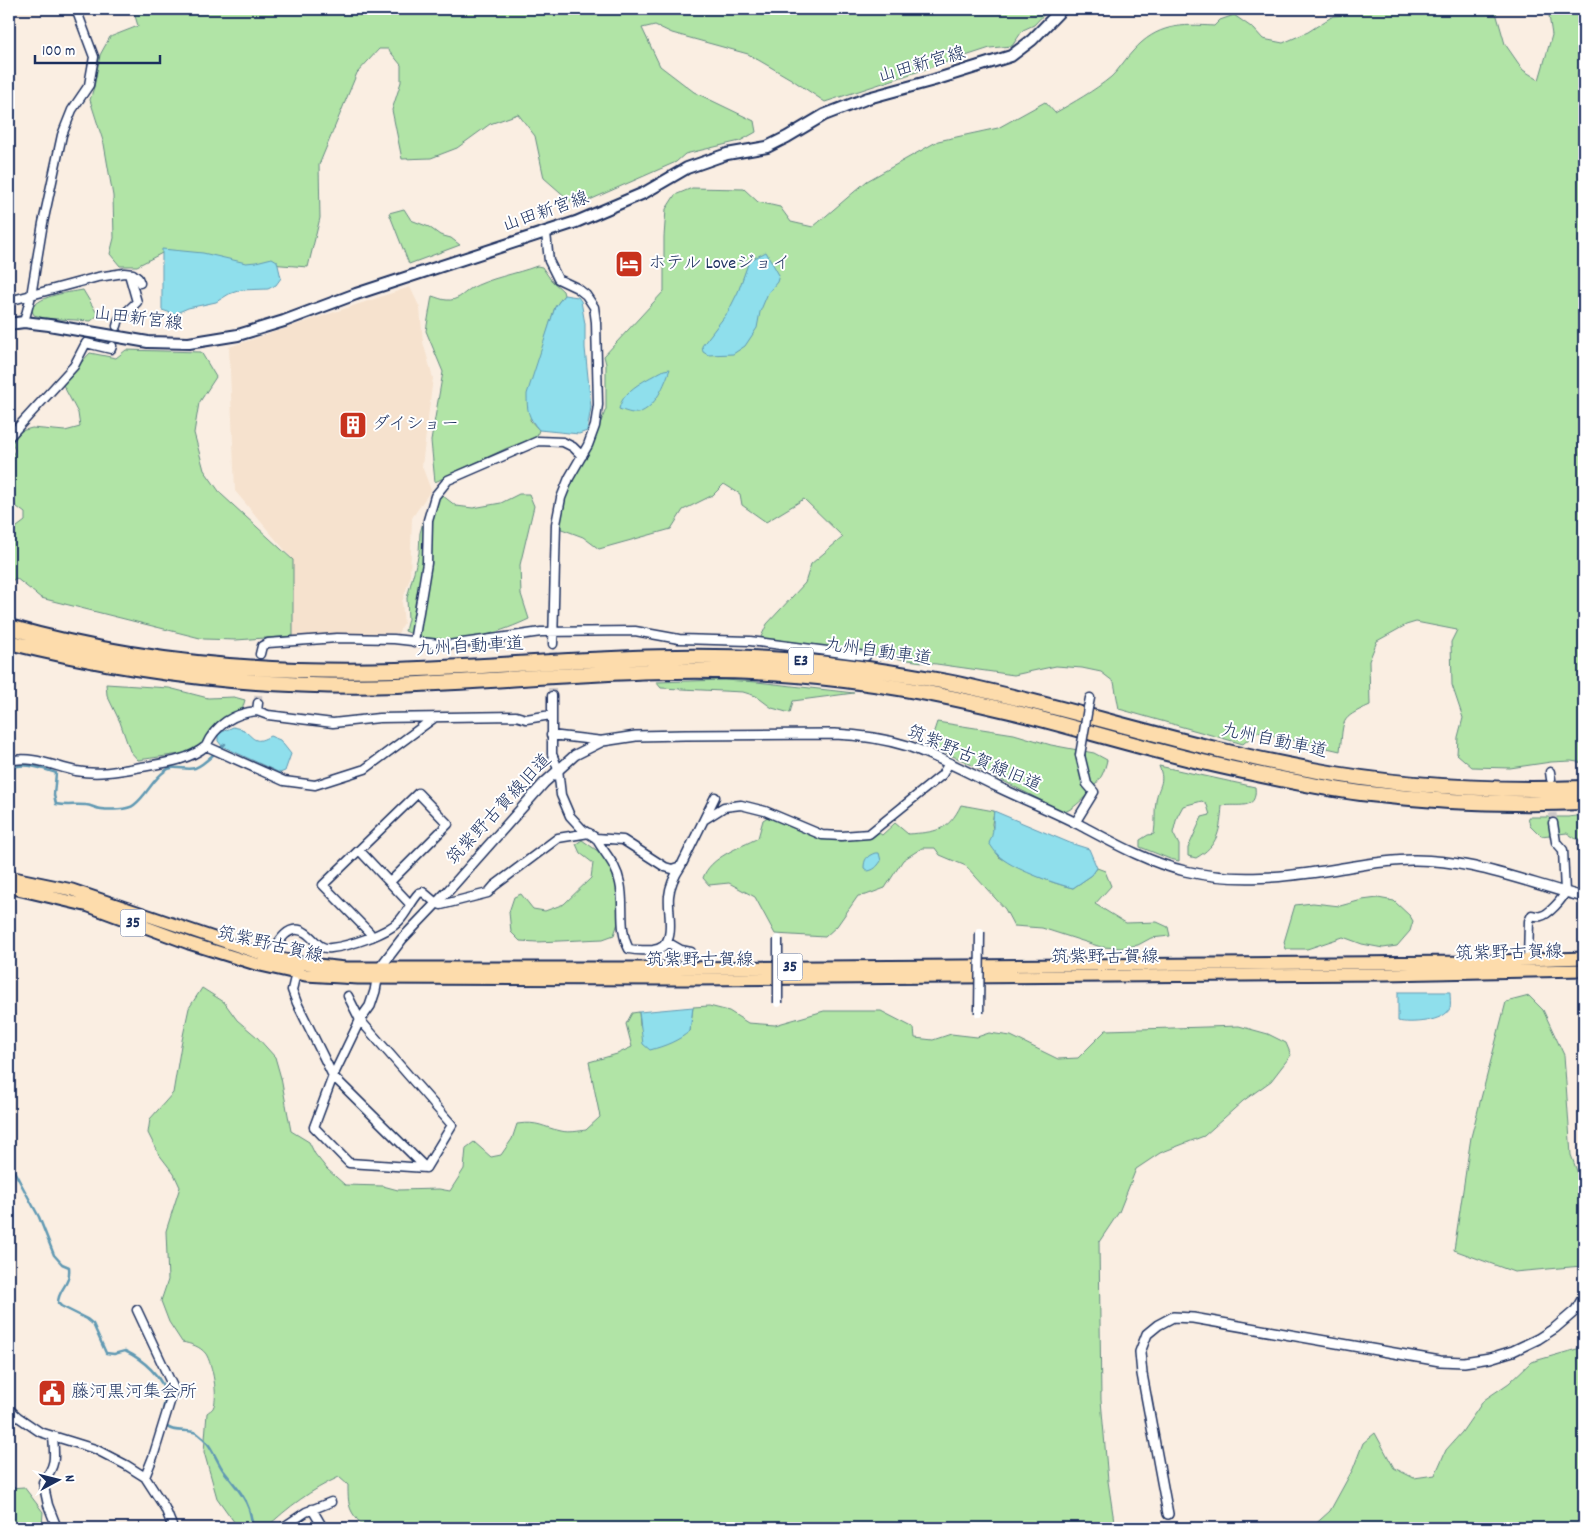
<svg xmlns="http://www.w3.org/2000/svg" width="1593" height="1537" viewBox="0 0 1593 1537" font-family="Dekko,'Klee One',sans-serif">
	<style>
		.built { fill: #f6e2ce }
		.green { fill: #b1e4a6; stroke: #668a82 }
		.water { fill: #8fdfec; stroke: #6199b3 }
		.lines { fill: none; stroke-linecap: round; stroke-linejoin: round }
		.stream { stroke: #6199b3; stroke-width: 2.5 }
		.minor-tunnel { stroke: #cdc8c8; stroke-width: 8; stroke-dasharray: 8 4; stroke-linecap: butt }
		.minor-casing { stroke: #1b2f5e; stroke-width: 11 }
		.tertiary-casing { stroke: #1b2f5e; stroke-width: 12 }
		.secondary-casing { stroke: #1b2f5e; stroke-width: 14 }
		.primary-casing { stroke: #1b2f5e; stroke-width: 15 }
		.motorway-casing { stroke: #1b2f5e; stroke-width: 18 }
		.minor { stroke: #fff; stroke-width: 8 }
		.tertiary { stroke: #fff; stroke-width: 9 }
		.secondary { stroke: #fff; stroke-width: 10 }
		.primary { stroke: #fddcac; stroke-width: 11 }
		.motorway { stroke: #fddcac; stroke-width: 14 }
		.minor-bridge-casing { stroke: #1b2f5e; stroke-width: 11; stroke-linecap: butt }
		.minor-bridge { stroke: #fff; stroke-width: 8 }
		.labels { text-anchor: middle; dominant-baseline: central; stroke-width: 4; stroke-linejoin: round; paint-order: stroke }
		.shield { fill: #fff; stroke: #5f6d8e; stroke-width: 1 }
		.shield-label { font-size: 16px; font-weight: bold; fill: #1b2f5e }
		.street-label { font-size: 18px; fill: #1b2f5e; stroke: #fff }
		.poi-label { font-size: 18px; fill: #1b2f5e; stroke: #fff; text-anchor: start }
	</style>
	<rect width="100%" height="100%" fill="#faeee2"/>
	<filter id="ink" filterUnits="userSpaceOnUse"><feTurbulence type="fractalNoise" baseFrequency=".02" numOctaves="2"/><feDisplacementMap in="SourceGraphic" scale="10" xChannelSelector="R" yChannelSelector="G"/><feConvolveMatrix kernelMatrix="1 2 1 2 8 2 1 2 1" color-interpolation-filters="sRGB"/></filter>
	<g filter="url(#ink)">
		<!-- built -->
		<path class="built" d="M410 287 420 308 423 342 433 378 422 466 431 490 412 518 410 578 402 602 404 623 398 633 293 636V560L235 491 229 347Z"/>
		<!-- green -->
		<path class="green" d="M133 9H1049L1034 25 1023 30 1012 46 990 48 825 102 791 79 748 54 672 33 655 25 642 28 660 66 694 92 754 121 756 132 740 141 685 154 676 162 576 206 544 178 535 136 518 114 490 124 457 148 431 158 402 159 392 110 401 82V65L388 49H379L357 73 319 165 320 218 308 267 269 264 225 269 202 257 168 250 137 266H120L110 254 114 238 113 196 104 144 90 100 94 87 100 55 110 37 138 26Z
			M1352 9H1495L1505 44 1523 70 1539 80 1552 35 1548 9H1584V763L1571 761 1551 762 1510 768 1472 767 1457 754 1458 737 1463 718 1452 685 1451 642 1457 630 1416 622 1406 625 1377 641 1369 661 1370 705C1339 719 1344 719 1340 751L1257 732 1243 744 1119 709 1114 682 1101 672 1082 668 1056 666 1014 675 760 639 767 624 805 583 811 564 843 537 804 499 766 522 742 505 740 494 724 484 713 495 683 510 671 529 599 549 583 537 559 528 568 484 587 456 606 409V364L604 356 664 291V237L666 209 675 195 692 188 744 189 758 202 780 207 791 222 813 227 867 181 938 141 998 128 1045 102 1055 113C1074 102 1094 91 1111 77 1119 70 1125 59 1133 51 1157 24 1181 24 1214 26L1220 20 1234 15 1254 29 1263 39 1283 43 1308 32 1333 16 1346 15Z
			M404 209 411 220 429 227 440 235 451 238 460 245 409 264 389 213Z
			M537 266 542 267 551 280 563 291 564 295 555 307 544 343 530 420 539 430 536 438 507 448 435 482 431 441 443 372 426 331 432 296C436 297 442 300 447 300 457 301 463 294 470 289 489 278 516 274 537 266Z
			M83 290 98 315 91 321 44 318 34 315 31 309C42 294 67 293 83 290Z
			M126 350 201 352 216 377 199 403 194 433 204 470 221 494 293 560V636L236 640 204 639 41 598 16 578 9 583V533L25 521V513L13 504C13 497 14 489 13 483 9 465 7 467 15 450L12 443 21 431 32 428 65 431 80 427 78 413 62 383 90 353 116 358Z
			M438 492 456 506 473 508 501 503 519 494H529L534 506 520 565 521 594 529 619C504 631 467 643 438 642 428 642 415 635 405 631L408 619 407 598 419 553 420 533 428 504Z
			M724 680 757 682 854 693 793 701 790 713 772 708 756 696 743 692 661 688 656 682Z
			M106 684 169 688 208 698 234 697 245 700 242 710 201 747 187 753 138 760 130 751 120 722 107 695Z
			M937 722 1014 734 1051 745 1094 753 1107 760C1106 765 1104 771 1102 775 1096 786 1076 809 1064 812L962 760 929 746Z
			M1159 766 1255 787C1258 812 1237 803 1222 806 1220 830 1219 845 1196 858L1188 856V848L1202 817 1210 815 1207 805 1202 801 1183 806 1177 817 1173 833 1179 845V861L1170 859 1140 847V840L1148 835 1154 834C1156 823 1154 812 1156 801 1158 785 1166 784 1159 766Z
			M961 805 994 811 992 824 999 857C1023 870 1046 882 1073 888L1092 875 1097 868 1105 871 1111 886 1095 904 1126 923 1157 922 1168 927 1170 936 1151 938 1138 945 1121 948 1101 947 1042 928 1014 926 1005 909 966 866 940 855 935 848H922L903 860 885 888 866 895 858 896 837 926 825 937 775 934 755 897 729 883 709 885 703 878C710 857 739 848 758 838L763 820 772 814 801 830H820L841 841 857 836 871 828 882 835 895 823 908 834C935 832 948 832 961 805Z
			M1584 815V838L1576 839 1567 833 1541 836 1530 825 1528 817H1568Z
			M582 840 602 854 611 869 621 896 620 917 614 935 603 939 537 942 520 941 511 932 509 912 514 897 521 894 533 909 545 911 564 904 591 878 593 863 580 853 576 844Z
			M1378 898 1394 901 1410 916 1413 921 1410 931 1397 946 1383 948 1362 944 1343 937 1307 949H1286L1284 942 1295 905 1313 903 1340 906 1362 900Z
			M202 988 224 1002 237 1020 257 1037 275 1057 281 1078 291 1131 309 1142 315 1154 327 1169 345 1185 383 1186 398 1190 439 1189 450 1191 464 1169 466 1148 474 1142 491 1157 501 1155 512 1139 517 1124C539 1121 542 1127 561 1131 569 1133 579 1131 586 1130L600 1117 589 1062 617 1054 632 1047 626 1024 632 1013 639 1012 640 1026 690 1031 693 1007 709 1006 729 1011 748 1023 775 1025 824 1011H881L914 1028 915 1038 933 1040 951 1034 977 1037 989 1033 1011 1036 1058 1059 1078 1058 1106 1030 1239 1026 1268 1034 1286 1043 1291 1055 1271 1081 1243 1101 1204 1136 1160 1153 1136 1169 1119 1212 1099 1242 1101 1400 1108 1481 1115 1528H365C349 1511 348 1508 348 1485L339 1477C311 1490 288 1507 266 1528H241L237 1526 217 1498 204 1452 207 1413C209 1411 212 1410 213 1408 219 1397 212 1363 206 1354 200 1346 191 1344 182 1342L169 1322 161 1301 168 1280 166 1231 180 1187 174 1174 158 1153 148 1133 150 1119 173 1093 181 1045 189 1008Z
			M1529 996 1543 1010 1564 1055 1571 1155 1584 1190V1262L1582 1266 1514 1272 1454 1250 1471 1137 1506 1002Z
			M1584 1347V1521L1579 1528H1311L1330 1511 1353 1469 1363 1443 1375 1433 1394 1468 1414 1478 1435 1475 1446 1450 1462 1432 1484 1400 1509 1383 1531 1362Z
			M24 1487 43 1512 42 1528H9V1488Z"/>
		<!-- water -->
		<path class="water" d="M162 249 203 253 246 263 256 262 272 258 277 261 281 278 276 285 268 289 241 290 229 294 216 302 188 308 174 314 162 310Z
			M766 252 779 275 777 282 768 293 760 312 757 328 745 346 733 354 708 355 703 352 702 346 728 312 738 292 749 261Z
			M564 295 578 297 581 301 585 324V348L591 407 587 431 579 434 539 430C528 417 527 411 527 394L555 307Z
			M670 369C665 383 656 408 638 413 632 414 625 411 619 409 623 389 648 379 664 370Z
			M233 727C237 728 241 728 245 731 255 740 256 744 270 736L280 740 291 754 285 771 280 773 222 746 218 741V734Z
			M994 811 1070 843 1089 849 1097 868 1092 875 1073 888C1055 884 1010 868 998 855 995 852 992 847 989 843 995 833 992 822 994 811Z
			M875 853H879L881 861C877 867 874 870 868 871L864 868C864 859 867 856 875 853Z
			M1398 992H1450C1450 997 1451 1004 1450 1008 1445 1022 1409 1024 1398 1021Z
			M693 1007 690 1031C678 1041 665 1046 650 1050L643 1044 639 1012Z"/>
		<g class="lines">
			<!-- stream -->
			<path class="stream" d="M9 769C24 761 40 768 56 773L54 795 56 804C67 806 75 804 86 805 91 805 96 809 101 809 109 810 128 810 134 805 147 795 152 780 165 771 173 764 185 771 195 768 206 764 216 751 225 744
				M9 1165 14 1171 39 1217 54 1255 62 1264 69 1267C71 1286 58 1288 58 1303L61 1306 87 1319 93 1324 106 1353 114 1354 125 1351C142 1359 164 1377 166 1397 166 1403 161 1408 163 1416
				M166 1426C175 1434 189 1428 198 1434 211 1443 215 1458 223 1470 232 1482 244 1494 249 1509 251 1515 252 1522 253 1528"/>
			<!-- minor-tunnel -->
			<path class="minor-tunnel" d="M552 696 553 644
				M258 703 260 654
				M1552 801 1553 823"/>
			<defs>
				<path id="minor" d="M546 233 549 261 558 279 577 288 586 295 594 307 596 322 598 405 595 426 588 445 569 478 561 498 556 524 553 644
					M9 301 98 277 124 273 133 274 138 278 140 283
					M24 322 31 296 43 223 62 135 72 110 89 85 94 57 76 9
					M117 326 119 319 137 302 129 274
					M9 437 74 366 86 343 111 349 112 346
					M414 642 427 563 428 520 435 496 448 480 538 441 563 442 573 447 582 456
					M260 654 262 646 268 643 337 638 394 639 448 645 541 632 635 631 679 639 750 641 866 656
					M552 696V754L558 769 561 795 570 816 583 830 596 838 623 840 665 867 672 869 681 866 715 797
					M258 703 257 711 268 715 333 723 379 718 516 716 526 719 551 715
					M1088 708 1090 698
					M551 735 603 741
					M206 746C215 725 234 713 257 711
					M9 761C32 755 53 766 76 771 99 775 119 771 141 767 164 763 188 761 206 746L284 781 315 785 365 769 434 718
					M1550 772 1551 779
					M705 819 724 807 741 805 765 811 822 835 842 836 869 834 942 775 949 763
					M1075 823 1094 792 1087 784 1080 755
					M596 838C605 855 616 863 620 883 625 904 618 929 629 949 638 951 644 950 653 950 679 947 667 913 669 896 670 885 675 875 681 866
					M359 850 410 904
					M372 937 369 932 323 885 418 793 448 824 390 882
					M667 942 681 950 691 952
					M270 957C277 944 288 921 306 933 315 939 319 950 331 948 349 946 387 934 399 921 407 913 411 901 419 893L423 892 436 903 441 905 488 893 494 886 558 838 589 833
					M1528 960 1529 921 1532 915C1535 916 1538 917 1541 916 1548 915 1563 899 1565 892L1563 850 1556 842 1553 823
					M296 973 292 990 297 1003 333 1076 426 1168
					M348 996 360 1020 452 1125 426 1168 349 1163 314 1127 333 1076 360 1020
					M137 1310 174 1389 153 1457 145 1477
					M9 1409 18 1417 40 1432 95 1449 126 1465 145 1477 165 1508 173 1528
					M53 1437C55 1458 56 1465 43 1482L48 1505 57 1528
					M312 1509 323 1528
					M282 1528 306 1512 331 1502"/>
				<path id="tertiary" d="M360 1020 370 1006 375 991 379 969 402 939 448 891 544 783 575 755 603 741 636 736 685 735 835 734C859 735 885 739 908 746 940 757 969 773 998 787 1025 800 1053 811 1080 825 1112 842 1149 863 1185 871 1236 883 1286 877 1337 869 1362 865 1386 860 1412 860 1471 859 1527 883 1584 897
					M1168 1514 1142 1374 1140 1352 1147 1334 1158 1325 1173 1317 1193 1318 1440 1361 1464 1362 1490 1358 1513 1351 1538 1339 1555 1328 1576 1310 1584 1296"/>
				<path id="secondary" d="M9 324 24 322 49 325 148 342 189 343 238 335 284 321 356 294 576 222 644 193 687 168 727 154 767 147 787 137 824 115 868 98 934 80 1011 56 1032 40 1062 9"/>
				<path id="primary" d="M9 877 72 890 270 957 300 963 345 968H677L1472 962 1584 958
					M9 887 89 906 189 943 256 964 305 975 358 978 685 979 1386 974 1584 970"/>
				<path id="motorway" d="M9 627C135 663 267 674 397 670 530 666 664 649 797 661 847 665 898 673 947 682 1070 707 1190 748 1313 770 1402 787 1494 791 1584 788
					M9 642C136 674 266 689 397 685 530 680 664 663 797 675 869 681 940 694 1010 711 1074 727 1139 747 1203 762 1255 774 1308 786 1361 793 1435 802 1510 805 1584 802"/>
			</defs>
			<!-- minor casing -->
			<use href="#minor" class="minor-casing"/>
			<!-- tertiary casing -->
			<use href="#tertiary" class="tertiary-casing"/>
			<!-- secondary casing -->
			<use href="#secondary" class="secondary-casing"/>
			<!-- primary casing -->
			<use href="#primary" class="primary-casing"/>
			<!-- motorway casing -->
			<use href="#motorway" class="motorway-casing"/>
			<!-- minor -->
			<use href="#minor" class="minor"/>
			<!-- tertiary -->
			<use href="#tertiary" class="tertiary"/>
			<!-- secondary -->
			<use href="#secondary" class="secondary"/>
			<!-- primary -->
			<use href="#primary" class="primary"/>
			<!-- motorway -->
			<use href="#motorway" class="motorway"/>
			<defs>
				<path id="minor-bridge" d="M1080 755 1088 708
					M778 1003V939
					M979 1013 980 932"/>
			</defs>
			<!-- minor-bridge casing -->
			<use href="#minor-bridge" class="minor-bridge-casing"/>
			<!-- minor-bridge -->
			<use href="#minor-bridge" class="minor-bridge"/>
		</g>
	</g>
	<!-- icons -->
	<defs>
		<symbol id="hotel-square" viewBox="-11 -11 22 22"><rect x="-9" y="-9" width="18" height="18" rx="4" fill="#c8321e" stroke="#fff"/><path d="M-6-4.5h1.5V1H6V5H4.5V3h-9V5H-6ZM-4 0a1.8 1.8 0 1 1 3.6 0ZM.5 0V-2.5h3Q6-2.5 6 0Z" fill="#fff"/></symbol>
		<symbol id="building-square" viewBox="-11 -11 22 22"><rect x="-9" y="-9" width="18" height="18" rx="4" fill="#c8321e" stroke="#fff"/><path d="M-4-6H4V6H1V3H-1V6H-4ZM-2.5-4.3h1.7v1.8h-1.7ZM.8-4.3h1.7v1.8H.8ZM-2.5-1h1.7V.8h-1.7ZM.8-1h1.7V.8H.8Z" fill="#fff"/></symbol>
		<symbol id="civic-square" viewBox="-11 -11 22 22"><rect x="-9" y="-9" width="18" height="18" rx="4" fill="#c8321e" stroke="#fff"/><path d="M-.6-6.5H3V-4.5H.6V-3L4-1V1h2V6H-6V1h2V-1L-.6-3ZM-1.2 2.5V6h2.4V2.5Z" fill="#fff"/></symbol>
	</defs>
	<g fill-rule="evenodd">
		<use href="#hotel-square" x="613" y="248" width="32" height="32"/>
		<use href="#building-square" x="337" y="409" width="32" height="32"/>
		<use href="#civic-square" x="36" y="1377" width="32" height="32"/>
	</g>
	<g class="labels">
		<!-- shield labels -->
		<g class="shield">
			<rect x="788.5" y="647.5" width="25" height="27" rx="4"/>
			<rect x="120.5" y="909.5" width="25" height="27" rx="4"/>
			<rect x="777.5" y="953.5" width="25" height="27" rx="4"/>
		</g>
		<g class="shield-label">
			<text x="801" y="661">E3</text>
			<text x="133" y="923">35</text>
			<text x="790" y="967">35</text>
		</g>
		<!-- street labels -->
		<g class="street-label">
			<text transform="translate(922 66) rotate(-16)">山田新宮線</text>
			<text transform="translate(546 213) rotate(-19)">山田新宮線</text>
			<text transform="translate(138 320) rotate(7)">山田新宮線</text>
			<text transform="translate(470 648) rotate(-3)">九州自動車道</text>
			<text transform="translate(878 653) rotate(8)">九州自動車道</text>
			<text transform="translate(1274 742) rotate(12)">九州自動車道</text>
			<text transform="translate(974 760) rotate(23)">筑紫野古賀線旧道</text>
			<text transform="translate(500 810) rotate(-47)">筑紫野古賀線旧道</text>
			<text transform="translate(270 946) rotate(13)">筑紫野古賀線</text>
			<text transform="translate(1509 954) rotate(-1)">筑紫野古賀線</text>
			<text x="1105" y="958">筑紫野古賀線</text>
			<text x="700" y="961">筑紫野古賀線</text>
		</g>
		<!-- poi labels -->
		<g class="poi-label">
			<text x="648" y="264">ホテル Loveジョイ</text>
			<text x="372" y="425">ダイショー</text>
			<text x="71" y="1393">藤河黒河集会所</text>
		</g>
	</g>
	<!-- margin -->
	<rect width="1593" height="1537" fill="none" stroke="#fff" stroke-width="30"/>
	<rect x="15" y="15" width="1563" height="1507" fill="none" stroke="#1b2f5e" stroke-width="2" filter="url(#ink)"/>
	<!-- north arrow -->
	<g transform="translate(58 1480) rotate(83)" stroke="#ffffff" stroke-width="4" paint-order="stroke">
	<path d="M0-4L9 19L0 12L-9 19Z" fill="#1b2f5e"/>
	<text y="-8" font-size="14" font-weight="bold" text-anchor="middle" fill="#1b2f5e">N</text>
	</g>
	<!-- scale -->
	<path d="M35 55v8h125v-8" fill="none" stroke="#1b2f5e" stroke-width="2.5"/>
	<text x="42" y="55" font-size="15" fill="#1b2f5e" stroke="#ffffff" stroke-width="4" paint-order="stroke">100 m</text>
</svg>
